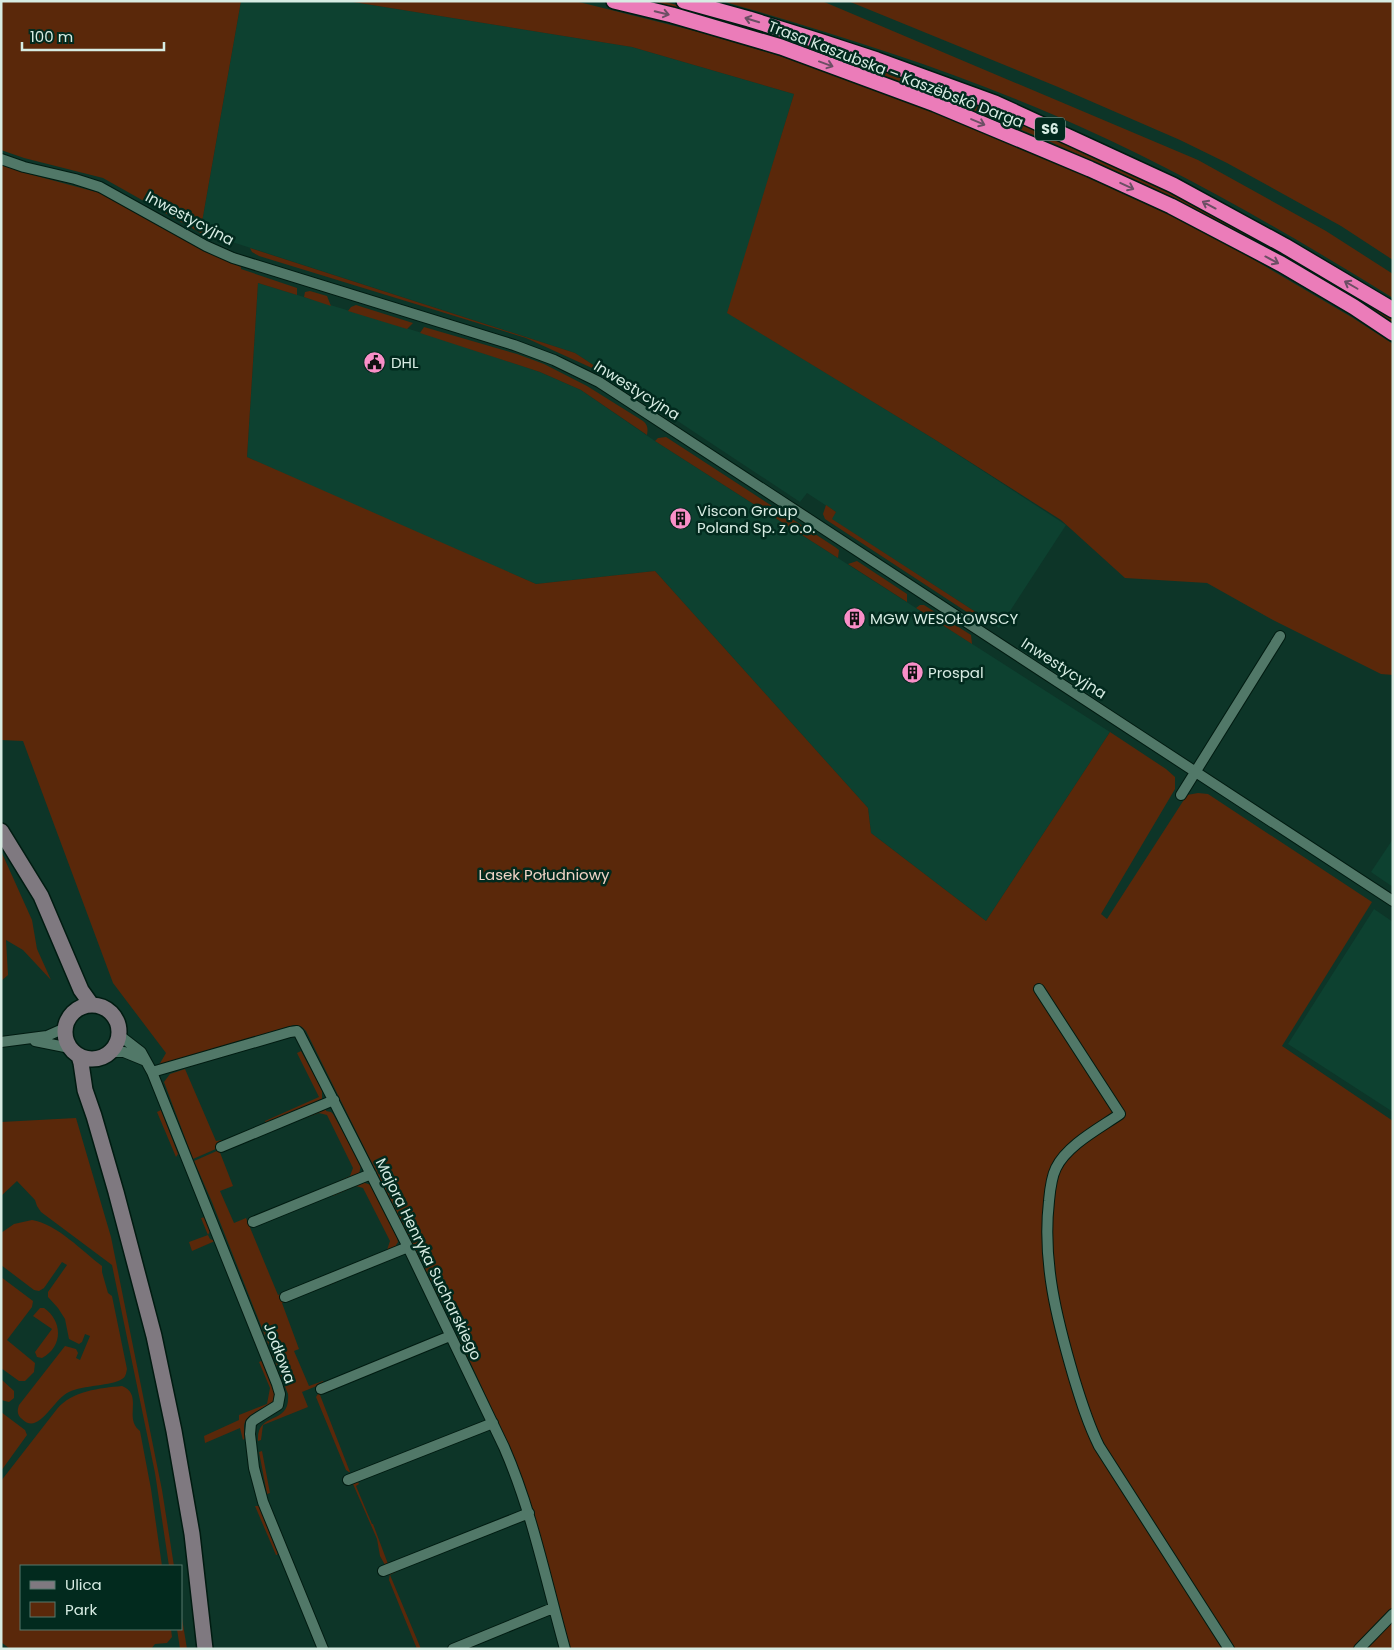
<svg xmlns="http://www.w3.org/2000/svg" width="1394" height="1650" viewBox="0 0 1394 1650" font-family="Poppins,sans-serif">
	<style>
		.built { fill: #0d4130 }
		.green { fill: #5a280a }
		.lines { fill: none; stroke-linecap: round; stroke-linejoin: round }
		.street-casing { stroke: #001b11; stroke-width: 12 }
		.secondary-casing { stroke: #001b11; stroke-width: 18 }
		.highway-casing { stroke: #001b11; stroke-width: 18 }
		.street { stroke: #517868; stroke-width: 10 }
		.secondary { stroke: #7f7980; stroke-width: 15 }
		.highway { stroke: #eb7cb9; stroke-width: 15 }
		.oneway { stroke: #6b4f64 }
		.labels { text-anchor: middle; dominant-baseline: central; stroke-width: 5; stroke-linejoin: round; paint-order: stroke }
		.shield { fill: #022a1e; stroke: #97b2a8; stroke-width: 1 }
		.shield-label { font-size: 14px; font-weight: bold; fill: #d7ece3 }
		.street-label { font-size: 15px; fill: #d7ece3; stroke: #022a1e }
		.poi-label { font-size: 15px; fill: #d7ece3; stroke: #022a1e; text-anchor: start }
		.park-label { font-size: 15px; fill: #efd4c7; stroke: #022a1e }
	</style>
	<rect width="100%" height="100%" fill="#0d3528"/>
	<!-- built -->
	<path class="built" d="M241 1H347L632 47 794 94 728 313 934 439 1066 525 999 628 985 618 831 519 836 512 807 493 800 502 575 353 223 239 225 235 202 222Z
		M258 283 432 336 540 372 581 390 655 441 1110 732 986 921 871 833 868 808 655 571 536 584 381 518 247 457Z
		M1393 839V887L1371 872Z
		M1374 909 1393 922V1112L1288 1044Z"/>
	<!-- green -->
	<path class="green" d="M1 1H241L202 222 225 235 223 239 228 240 223 242 217 241 220 234 207 228 204 235 103 178 24 158 1 150Z
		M347 1H575L703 33 803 63 916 103 1026 147 1141 199 1234 248 1353 318 1393 344V675L1381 674 1273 620 1207 583 1125 578 1061 520 934 439 727 313 794 94 632 47Z
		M640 1H662L743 23 898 75 950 95 1048 135 1127 170 1238 227 1348 289 1393 318V325L1223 225 1136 181 1051 142 951 101 859 66 751 32Z
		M722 1H822L1198 160 1326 231 1393 274V298C1283 230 1172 166 1054 115 945 68 835 34 722 1Z
		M848 1H1393V260L1341 226 1227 163 1180 140 1058 87Z
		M1 165 29 174 100 193 200 248 241 267V269L297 288V295L258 283 247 457 536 584 655 571 868 808 871 833 986 921 1110 732 1166 769 1175 777V789L1101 914 1107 919 1187 795 1198 793 1208 794 1372 902 1282 1046 1393 1121V1649H570L530 1503 505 1437 453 1325 306 1031 302 1027 294 1025 159 1065 166 1053 113 983 23 741 1 740Z
		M250 248 575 353 653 404H649L592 368 526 338 259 256 252 252Z
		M310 291 327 296 331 306 304 297 305 292Z
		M356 305 413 323 407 329 348 311 351 307Z
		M424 327 517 354 544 364 587 386 643 421C648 425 648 429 647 435L581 390 540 372 420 333Z
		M666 437 835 547 839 550 838 558 655 441 658 438Z
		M826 505 836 512 832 519 985 618 979 619 976 618 825 519 823 514Z
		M857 561 907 594V602L848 564Z
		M920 605H924L971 635 972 644 916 608Z
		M1 851 32 920 37 949 51 980 23 950 6 940 8 975 1 981Z
		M301 1051 322 1090V1100L266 1124 265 1121 319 1097 297 1053Z
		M185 1069 216 1141 222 1140 218 1148 193 1159 164 1082 170 1074Z
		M326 1108V1111L331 1112 333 1114 361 1165 359 1174 331 1187 330 1185 350 1176 353 1168 327 1115 319 1113 300 1120 301 1118Z
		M161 1110 178 1154 176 1157 157 1112Z
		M76 1118 111 1237 162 1490 174 1566H169L155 1473 112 1265 41 1212 37 1206 35 1200 17 1181 1 1196V1122Z
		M219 1150 233 1186 220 1191 234 1223 246 1218 278 1295 294 1288 337 1282 282 1303 299 1349 294 1351 309 1386 323 1381 324 1383 302 1392 308 1407 263 1425 261 1440 258 1441C256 1410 291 1427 288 1394L212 1202 194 1161Z
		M364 1181 365 1183 371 1185 396 1234 398 1242 396 1245 399 1247 357 1263 387 1250 390 1241 363 1188 356 1186 333 1196 332 1194Z
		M206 1217 210 1231 208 1235 210 1239 215 1241 192 1251 189 1242 208 1235 201 1218Z
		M32 1220C57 1224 82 1251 102 1266V1272L108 1293 112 1296 127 1369C126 1373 126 1377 122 1379 112 1386 83 1385 69 1392 53 1399 39 1436 22 1419 17 1415 17 1411 19 1405L65 1346 76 1349 78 1353 76 1358 80 1360 90 1336 85 1334 82 1342 79 1344 69 1339 65 1319 58 1308 48 1297V1292L67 1265 62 1262 44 1288 39 1291 34 1290 1 1265V1233L14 1224Z
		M1 1277 33 1301 32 1307 7 1340 35 1363 34 1372 25 1381H19L1 1368Z
		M40 1308H44C63 1321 63 1347 42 1358L37 1357 35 1352 52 1329 33 1316Z
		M261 1361 264 1362 275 1394 273 1403C264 1408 245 1414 244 1426 244 1430 245 1434 245 1438L243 1440 240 1428 205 1443 204 1436 239 1420V1415L267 1404 270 1388 259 1362Z
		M1 1379 14 1391V1398L9 1402 1 1400Z
		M122 1386C144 1395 123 1418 140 1431L151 1489 162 1566H21V1629H171L172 1637 167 1643 155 1644 151 1649H10L1 1642V1481L57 1409C72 1391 100 1388 122 1386Z
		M335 1387 336 1389 320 1395 350 1472H349L346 1470 316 1397 318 1394Z
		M1 1412 25 1430 27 1435 1 1471Z
		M262 1451 270 1493 267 1494 259 1452Z
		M358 1482 359 1484 356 1486 372 1524H373L388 1564 385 1565 380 1556 377 1539 353 1484Z
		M255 1506H260L278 1553 277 1555H276Z
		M397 1570 398 1571 390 1575 421 1649H417L389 1580 390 1573Z
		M181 1612 187 1649H180L177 1629H181Z"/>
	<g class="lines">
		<defs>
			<path id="street" d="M1 159 24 167 75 179 100 187 206 246 233 258 514 345 554 360 599 382 1393 901
				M1181 795 1280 636
				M1039 989 1120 1114C1100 1128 1067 1145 1056 1168 1051 1178 1050 1190 1049 1201 1042 1262 1057 1320 1074 1378 1081 1401 1088 1424 1099 1446L1229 1649
				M119 1035 141 1052 152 1072 277 1384 280 1394 278 1405 254 1420 251 1423 250 1434 254 1468 263 1502 323 1649
				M35 1041 70 1048
				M1 1042 47 1036 65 1028
				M110 1052H124L146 1061
				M152 1072 290 1032 297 1031 299 1033 408 1247 504 1447C532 1511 546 1581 565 1649
				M221 1147 334 1100
				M253 1222 371 1174
				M285 1297 408 1247
				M321 1389 450 1336
				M348 1480 493 1423
				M383 1571 529 1513
				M453 1649 553 1608
				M1359 1649 1393 1614"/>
			<path id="secondary" d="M1 831 41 896 81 990 91 1004
				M65 1032a27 27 0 1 1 54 0a27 27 0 1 1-54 0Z
				M79 1056 81 1063 85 1090 94 1116 116 1192 154 1336 174 1431 192 1534 205 1649"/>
			<path id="highway" d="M614 1 672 15 781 47 935 104 1090 169 1171 206 1281 264 1354 307 1393 333
				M684 1 749 19 819 41 877 60 995 103 1173 185 1285 246 1393 310"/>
		</defs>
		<!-- street casing -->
		<use href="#street" class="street-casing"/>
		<!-- secondary casing -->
		<use href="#secondary" class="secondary-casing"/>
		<!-- highway casing -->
		<use href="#highway" class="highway-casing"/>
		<!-- street -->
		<use href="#street" class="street"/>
		<!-- secondary -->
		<use href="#secondary" class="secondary"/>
		<!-- highway -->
		<use href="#highway" class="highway"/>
	</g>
	<!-- one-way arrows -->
	<defs><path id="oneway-shaft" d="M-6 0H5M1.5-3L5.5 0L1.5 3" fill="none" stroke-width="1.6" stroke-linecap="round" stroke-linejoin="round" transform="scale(1.25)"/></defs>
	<g class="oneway">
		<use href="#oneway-shaft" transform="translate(662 13) rotate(14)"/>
		<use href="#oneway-shaft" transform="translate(752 20) rotate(-163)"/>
		<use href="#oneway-shaft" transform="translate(826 64) rotate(20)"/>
		<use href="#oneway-shaft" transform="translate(978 122) rotate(23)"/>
		<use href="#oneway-shaft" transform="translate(1127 186) rotate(25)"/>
		<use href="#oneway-shaft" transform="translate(1209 205) rotate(-152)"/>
		<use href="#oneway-shaft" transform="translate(1272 260) rotate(28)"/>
		<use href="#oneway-shaft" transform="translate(1351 285) rotate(-150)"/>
	</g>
	<!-- icons -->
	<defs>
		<symbol id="civic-disc" viewBox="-11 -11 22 22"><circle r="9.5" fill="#f98fc8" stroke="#022a1e"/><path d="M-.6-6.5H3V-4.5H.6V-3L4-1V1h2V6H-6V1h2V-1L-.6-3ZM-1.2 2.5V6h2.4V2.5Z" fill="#111"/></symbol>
		<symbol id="building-disc" viewBox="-11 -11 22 22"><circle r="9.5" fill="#f98fc8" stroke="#022a1e"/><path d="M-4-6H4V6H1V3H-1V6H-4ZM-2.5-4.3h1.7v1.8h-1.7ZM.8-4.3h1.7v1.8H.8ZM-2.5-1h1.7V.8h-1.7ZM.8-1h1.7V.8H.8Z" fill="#111"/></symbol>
	</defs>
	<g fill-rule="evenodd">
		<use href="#civic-disc" x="362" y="350" width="25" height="25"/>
		<use href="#building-disc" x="668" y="506" width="25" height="25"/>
		<use href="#building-disc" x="842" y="606" width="25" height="25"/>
		<use href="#building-disc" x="900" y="660" width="25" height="25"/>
	</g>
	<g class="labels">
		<!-- shield labels -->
		<rect class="shield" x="1035" y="117.5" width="30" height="23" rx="4"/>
		<g class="shield-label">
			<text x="1050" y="129">S6</text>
		</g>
		<!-- street labels -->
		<g class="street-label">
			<text transform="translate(896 74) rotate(21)">Trasa Kaszubska – Kaszëbskô Darga</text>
			<text transform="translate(190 218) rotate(28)">Inwestycyjna</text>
			<text transform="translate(637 390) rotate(32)">Inwestycyjna</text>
			<text transform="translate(1064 668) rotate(33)">Inwestycyjna</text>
			<text transform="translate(429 1259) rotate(64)">Majora Henryka Sucharskiego</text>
			<text transform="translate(280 1353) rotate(69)">Jodłowa</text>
		</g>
		<!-- poi labels -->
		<g class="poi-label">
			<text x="391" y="362">DHL</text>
			<text x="697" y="510">Viscon Group<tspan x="697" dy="17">Poland Sp. z o.o.</tspan></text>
			<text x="870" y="618">MGW WESOŁOWSCY</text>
			<text x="928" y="672">Prospal</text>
		</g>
		<!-- park labels -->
		<g class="park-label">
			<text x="544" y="874">Lasek Południowy</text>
		</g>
	</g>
	<!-- border -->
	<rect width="1394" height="1650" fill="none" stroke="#d7ece3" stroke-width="5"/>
	<!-- legend -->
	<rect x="20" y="1565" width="162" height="65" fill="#022a1e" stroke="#57786d"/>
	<rect x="30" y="1581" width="25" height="8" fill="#7f7980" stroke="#57786d"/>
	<text x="65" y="1590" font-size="15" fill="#d7ece3">Ulica</text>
	<rect x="30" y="1602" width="25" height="15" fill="#5a280a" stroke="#57786d"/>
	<text x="65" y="1615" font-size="15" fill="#d7ece3">Park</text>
	<!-- scale -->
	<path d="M22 42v8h142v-8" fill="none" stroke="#d7ece3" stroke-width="2.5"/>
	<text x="30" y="42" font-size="15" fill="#d7ece3" stroke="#022a1e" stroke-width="4" paint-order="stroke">100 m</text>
</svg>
